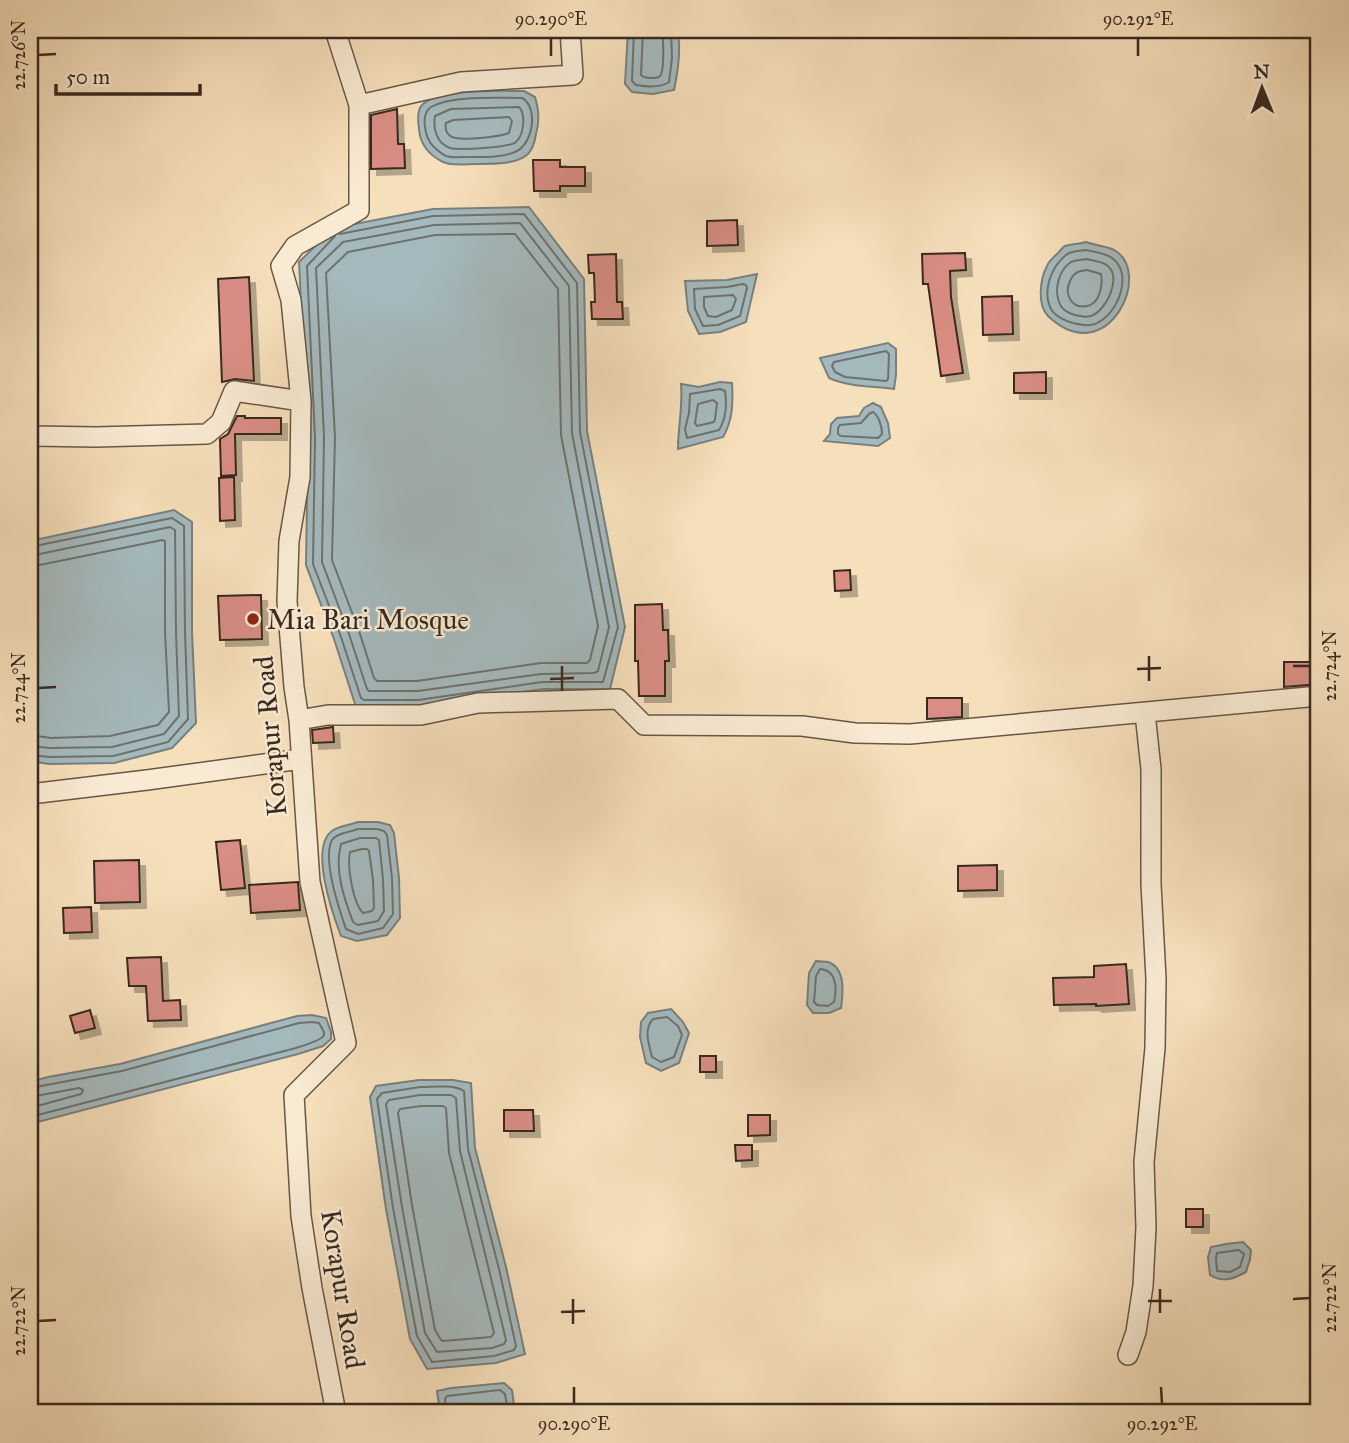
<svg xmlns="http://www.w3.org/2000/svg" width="1349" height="1443" viewBox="0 0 1349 1443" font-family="'IM FELL Great Primer',serif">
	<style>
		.water { fill: #a4b9bd; stroke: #79807e; stroke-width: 2 }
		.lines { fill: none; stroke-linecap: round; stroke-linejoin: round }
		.shore { stroke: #6e726e; stroke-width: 2 }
		.building { fill: #d98d84; stroke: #382a1f; stroke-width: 2; filter: url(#shadow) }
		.minor-casing { stroke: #685746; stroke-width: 22 }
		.minor { stroke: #f9ead3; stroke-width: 19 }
		.ticks { fill: none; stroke: #382a1f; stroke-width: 2.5 }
		.poi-dot { fill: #8f2418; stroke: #f9ead3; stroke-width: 2.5 }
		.labels { text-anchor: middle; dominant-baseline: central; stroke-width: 5; stroke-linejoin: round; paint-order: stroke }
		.poi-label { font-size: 28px; fill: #382a1f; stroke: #f9ead3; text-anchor: start }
		.street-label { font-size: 28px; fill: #382a1f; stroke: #f9ead3 }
		.neatline { fill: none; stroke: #382a1f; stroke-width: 2.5 }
		.ticks-label { font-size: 18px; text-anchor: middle; fill: #382a1f }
	</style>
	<defs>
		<filter id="shadow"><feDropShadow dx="6" dy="6" stdDeviation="0" flood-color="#0004"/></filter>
	</defs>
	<rect width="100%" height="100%" fill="#f6dfbb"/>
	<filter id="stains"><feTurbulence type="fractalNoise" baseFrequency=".00286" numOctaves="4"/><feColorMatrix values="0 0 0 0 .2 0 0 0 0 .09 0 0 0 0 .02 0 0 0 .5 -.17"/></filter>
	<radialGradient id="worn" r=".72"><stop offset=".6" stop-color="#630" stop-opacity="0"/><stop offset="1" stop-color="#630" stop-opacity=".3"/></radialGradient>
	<!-- water -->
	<path class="water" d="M628 30H677C682 48 678 71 674 90L653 94 632 92 625 84Z
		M524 91 535 97C539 110 540 121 536 134 535 140 532 150 528 154 516 165 490 164 475 164 466 164 451 166 443 162 429 155 420 144 419 129 418 122 417 114 420 108 430 88 504 91 524 91Z
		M529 207 584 279 587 431 625 627 610 689H543L419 707H356L334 639 306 565 308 438 299 262 334 228 433 209Z
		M1086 242C1094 245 1104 246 1112 249 1156 269 1108 373 1048 316 1037 305 1040 279 1047 266 1049 261 1054 257 1057 254 1059 252 1063 247 1065 246 1071 244 1080 244 1086 242Z
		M757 274 746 322 720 332 699 334 688 311 685 281 727 280Z
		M888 343 896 349V375L894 389C872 386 849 387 829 378L820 358Z
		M720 382 732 383C733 403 733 420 723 437L678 449C678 427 683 406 681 384L699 387Z
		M873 403 881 407 888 423 890 438 878 446 824 441 830 434 831 424 837 418 859 416 864 408Z
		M174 510 192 522V632L196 723 172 748 114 763 49 764 30 761V541Z
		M358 822H378L390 825 394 833 399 878 400 918 387 935 357 941 341 936C333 915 309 847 332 831 338 826 350 825 358 822Z
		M816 961C820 962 824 961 828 962 846 968 843 993 841 1008L829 1013H813L807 1005 809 973Z
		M671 1009 683 1022 689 1033 679 1063 661 1071 646 1063 640 1037 641 1022 648 1013Z
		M312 1015 326 1018 331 1032V1039L323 1046 298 1054 30 1124V1082L48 1077 120 1064 297 1016Z
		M419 1080H453L471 1083 475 1148 506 1267 525 1354 496 1363 427 1369 410 1339 386 1209 370 1097 376 1086Z
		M1243 1242 1251 1250 1250 1259 1246 1272C1233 1279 1223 1283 1210 1275L1208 1257 1211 1247 1226 1244Z
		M504 1383 512 1390 515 1413H440L437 1391 451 1388Z"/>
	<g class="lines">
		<!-- shore -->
		<path class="shore" d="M634 30 632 81 636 85C647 87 660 88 669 82L672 58 671 30
			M643 30 641 75 644 77C648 78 657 79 660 76 665 70 663 37 662 30
			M522 98C539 107 533 145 515 152 500 158 484 157 467 157 461 157 452 158 446 156 442 154 436 149 433 146 425 138 420 114 431 107 452 95 498 98 522 98Z
			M519 107C526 114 524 135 516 142 509 148 459 150 450 148 436 143 433 128 435 116L451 109Z
			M509 117 512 121 509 133C499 137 462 141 452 137 446 134 445 128 446 123L453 120Z
			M520 223 569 286 572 433 609 627 598 671 594 673 541 674 418 691H369L367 689 349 634 322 562 324 437 316 268 343 242 434 225Z
			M515 234 558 289 561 435 598 626 590 660 587 663H541L417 681H377L374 678 359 631 332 560 335 437 326 273 348 252 435 235Z
			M335 236 307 266 315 438 313 564 341 637 361 698 364 700H418L542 682H603L618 627 580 432 577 283 524 214 433 216 340 234
			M1086 250C1094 252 1105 253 1112 258 1133 273 1119 311 1099 322 1091 327 1082 325 1073 323 1065 321 1055 316 1051 309 1042 291 1051 267 1066 255 1071 251 1080 251 1086 250Z
			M1087 259C1093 261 1102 261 1108 266 1122 278 1106 311 1091 316 1085 318 1081 316 1075 315 1068 313 1061 309 1059 302 1054 289 1059 270 1071 262 1075 260 1082 260 1087 259Z
			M1087 270 1101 274C1103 284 1100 304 1087 306 1071 309 1064 294 1070 281 1074 272 1079 271 1087 270Z
			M743 284 746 285 747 288 740 316 718 325 703 326 695 309 694 289 727 287Z
			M733 295 736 299 732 310 716 317 708 316 704 307V297Z
			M886 351 889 354 888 379 886 381 845 377 835 372 832 366 834 362Z
			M720 389 725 391C727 405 726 419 719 430L687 438 685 429 689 413 690 394Z
			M713 400 717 403 715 419 714 422 697 426 695 423 698 404Z
			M873 412C879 416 882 427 882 434L878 438 841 436 838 434V428L840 425 861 423 869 414Z
			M30 547 172 518 184 526 185 632 188 719 168 742 113 756 50 757 30 755
			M30 556 170 527 175 530 176 632 179 716 164 734 112 747 50 748 30 746
			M30 567 162 540 165 541V632L169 712 158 725 110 736 51 738 30 735
			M358 829H377L384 831 387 835 392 878 393 914 383 928 358 934 346 929C339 909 322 859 332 840 336 833 351 832 358 829Z
			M360 838H376L379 840 383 879 384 911 378 921 358 925 353 922C344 898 334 870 341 844Z
			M362 849H367L369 851 373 880 374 908 372 911 363 913C353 903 347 867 350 852Z
			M820 969C837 970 837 989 834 1002L828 1006 817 1005 814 1002 816 976Z
			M667 1017 678 1026 682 1035 674 1057 661 1062 652 1057C649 1044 643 1030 653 1019Z
			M420 1087C434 1087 452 1084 464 1091L468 1149 499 1269 516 1346 514 1350 494 1356 432 1362 417 1336 393 1208 377 1099 382 1093Z
			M30 1088 122 1071 299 1023 312 1022 319 1023C320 1026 325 1031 324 1035 322 1041 301 1046 296 1048L30 1117
			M420 1095H451L456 1098 460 1151 506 1340 504 1344 492 1348 437 1352 425 1333 402 1207 386 1104 389 1100Z
			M30 1097 79 1088 83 1090 81 1094 30 1108
			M421 1106H443L446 1108 449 1153 494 1333 491 1337 443 1341 441 1340 435 1330 412 1205 398 1113 400 1109Z
			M1239 1250 1244 1254 1240 1267 1230 1272 1217 1271 1216 1258 1217 1253Z
			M446 1413 445 1399 447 1396 500 1390 505 1394 508 1413"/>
	</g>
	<!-- building -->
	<path class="building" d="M397 109 398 144H404L405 168 371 169V115Z
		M533 160H560V167H585V186H560V191H534Z
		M737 220 738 245 707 246V221Z
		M965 253 966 270 950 271 951 297 963 373 941 376 928 284H923L922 254Z
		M616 254 617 302H622L623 319H592L591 302H595L594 273H589L588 255Z
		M249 277 254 381 235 379 222 382 218 279Z
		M1012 296 1013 334 983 335 982 297Z
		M1046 372V393H1014V373Z
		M237 416H245V418H281V434H235L236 475 221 476 220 439 228 434Z
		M234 477 235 520 220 521 219 478Z
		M850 570 851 590 835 591 834 571Z
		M261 595 262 639 220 640 218 596Z
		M662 604 663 630H668L669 661H665V696H639L638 661H635V605Z
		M1284 662H1319V684L1284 687Z
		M927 698H962V717L927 719Z
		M333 727 334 742 313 743 312 730Z
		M240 840 245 888 221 890 216 842Z
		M139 860 140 902 95 903 94 861Z
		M997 865V890L958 891V866Z
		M298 882 300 910 251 913 249 885Z
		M91 907 92 932 64 933 63 908Z
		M161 957 163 1001 180 1000 181 1020 148 1021 146 986H129L127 958Z
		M1126 964 1129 1004 1096 1006V1004L1054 1005 1053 978 1094 977V966Z
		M90 1010 95 1028 75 1033 70 1016Z
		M700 1056H716V1072H700Z
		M504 1110H533L534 1131H504Z
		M748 1115H770V1135L748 1136Z
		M735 1145H752V1160L736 1161Z
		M1186 1209H1203V1227H1186Z"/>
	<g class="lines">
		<defs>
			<path id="minor" d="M335 30 359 105V210L295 246 281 266 291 300 301 401 300 477 289 541 287 601 294 687 299 720 310 882 346 1043 294 1095 301 1216 312 1288 336 1413
				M359 105 461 82 573 75 570 30
				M30 436 96 437 207 434 221 422 234 391 301 401
				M299 720 328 715H421L478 703 618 699 644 725 802 726 855 733 910 734 1319 696
				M30 794 147 780 301 759
				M1128 1355 1136 1332 1143 1286 1146 1227 1144 1162 1155 1048 1156 979 1151 884V769L1145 713"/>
		</defs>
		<!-- minor casing -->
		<use href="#minor" class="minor-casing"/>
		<!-- minor -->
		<use href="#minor" class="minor"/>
	</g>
	<!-- ticks -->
	<path class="ticks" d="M551 38V56M1138 38V56M38 55 56 54M1149 656V681M562 666V691M1293 666H1310M1137 669 1161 668M550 679 574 678M38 688 56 687M1160 1289V1313M573 1299V1324M1293 1299 1310 1298M1148 1301H1172M561 1312 585 1311M38 1321 56 1320M574 1387V1404M1161 1387 1162 1404"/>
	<!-- markers -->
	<circle class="poi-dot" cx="253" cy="619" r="7"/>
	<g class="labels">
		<!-- poi labels -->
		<g class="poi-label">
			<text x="267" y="619">Mia Bari Mosque</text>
		</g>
		<!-- street labels -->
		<g class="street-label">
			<text transform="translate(270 736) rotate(-95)">Korapur Road</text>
			<text transform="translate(343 1289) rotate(81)">Korapur Road</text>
		</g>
	</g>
	<!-- margin -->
	<rect width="1349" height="1443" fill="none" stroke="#f6dfbb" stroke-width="77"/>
	<!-- north arrow -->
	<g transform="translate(1262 88) rotate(359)" stroke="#f9ead3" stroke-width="5" paint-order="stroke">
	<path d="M0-5L12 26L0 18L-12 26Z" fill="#382a1f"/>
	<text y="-10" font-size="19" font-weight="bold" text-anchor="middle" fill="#382a1f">N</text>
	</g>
	<!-- scale -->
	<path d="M56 84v10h144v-10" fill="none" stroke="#382a1f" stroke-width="3.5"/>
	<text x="66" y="84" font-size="21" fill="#382a1f" stroke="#f9ead3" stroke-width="5" paint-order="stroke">50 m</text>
	<rect x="38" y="38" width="1272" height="1366" class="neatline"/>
	<g class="ticks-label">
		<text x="551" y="25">90.290°E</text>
		<text x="1138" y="25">90.292°E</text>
		<text transform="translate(19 55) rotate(-90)" y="6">22.726°N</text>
		<text transform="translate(1330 666) rotate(-90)" y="6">22.724°N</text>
		<text transform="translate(19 688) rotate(-90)" y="6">22.724°N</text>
		<text transform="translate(1330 1298) rotate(-90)" y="6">22.722°N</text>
		<text transform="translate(19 1321) rotate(-90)" y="6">22.722°N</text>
		<text x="574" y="1430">90.290°E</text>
		<text x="1162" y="1430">90.292°E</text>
	</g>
	<rect width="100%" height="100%" filter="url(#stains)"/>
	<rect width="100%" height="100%" fill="url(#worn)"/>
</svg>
